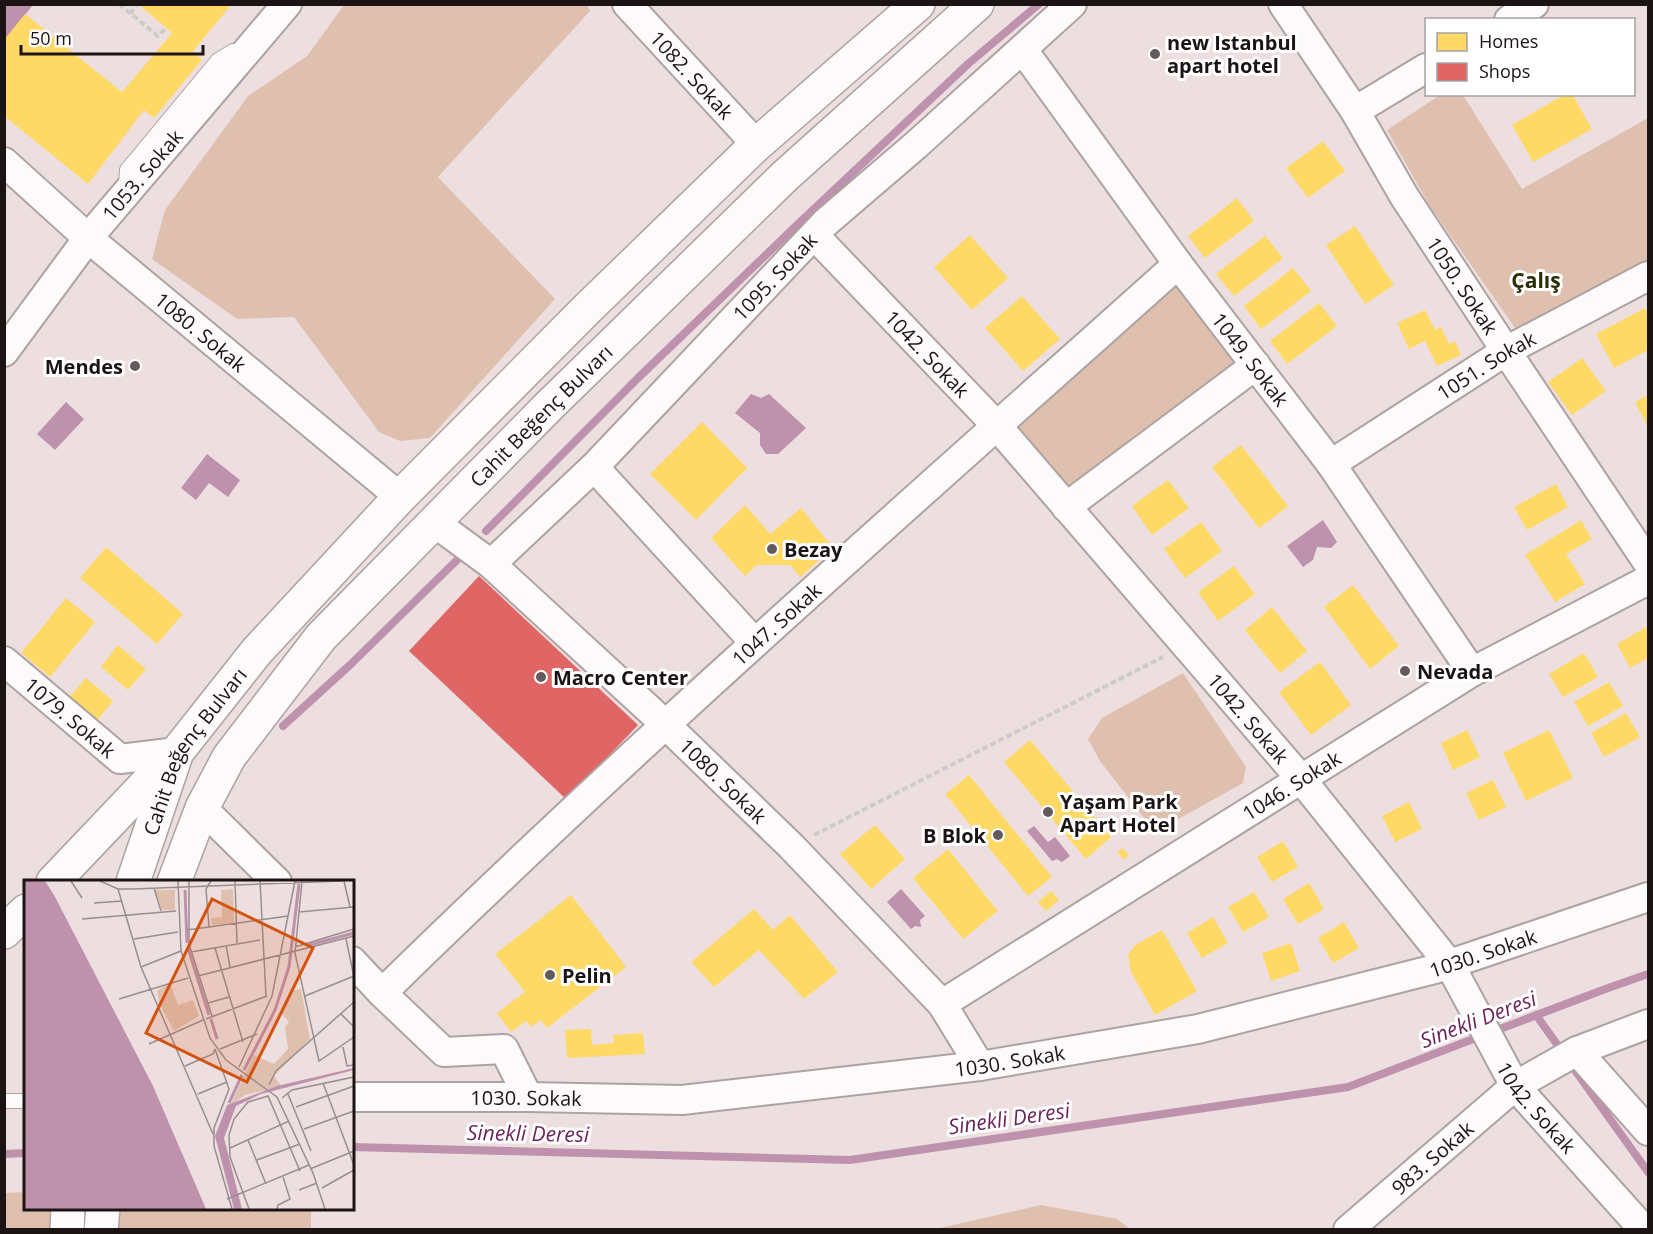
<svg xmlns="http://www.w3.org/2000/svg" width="1653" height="1234" viewBox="0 0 1653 1234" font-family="'Open Sans',sans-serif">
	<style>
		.green { fill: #dfc0af }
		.water { fill: #be91ad }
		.homes { fill: #ffd966 }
		.shops { fill: #e06666 }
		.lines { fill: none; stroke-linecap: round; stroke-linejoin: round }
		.stream { stroke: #be91ad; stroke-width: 8 }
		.lane-casing { stroke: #ada2a2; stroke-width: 16 }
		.street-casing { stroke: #ada2a2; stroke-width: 32 }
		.secondary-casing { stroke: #ada2a2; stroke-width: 36 }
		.path { stroke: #cecbcb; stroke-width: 4; stroke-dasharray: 6 3; stroke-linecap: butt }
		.lane { stroke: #fcfafa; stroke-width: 14 }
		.street { stroke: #fcfafa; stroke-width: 28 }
		.secondary { stroke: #fcfafa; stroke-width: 33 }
		.poi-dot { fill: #655a5b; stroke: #fff; stroke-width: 2 }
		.labels { text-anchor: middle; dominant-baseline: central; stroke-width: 6; stroke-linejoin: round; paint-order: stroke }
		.poi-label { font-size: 20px; font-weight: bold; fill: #1c1314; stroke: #fff; text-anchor: start }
		.street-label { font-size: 20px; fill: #1c1314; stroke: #fff }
		.neighbourhood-label { font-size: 21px; font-weight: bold; fill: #2a2e04; stroke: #fff }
		.water-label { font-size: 21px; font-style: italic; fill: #6c245b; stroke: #fff }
		.inset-river { fill: none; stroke: #be91ad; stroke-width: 3 }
		.inset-road { fill: none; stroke: #998d8e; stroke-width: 1.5 }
		.view { fill: #d4520d; fill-opacity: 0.15; stroke: #d4520d; stroke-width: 3 }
		.inset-edge { fill: none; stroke: #1c1314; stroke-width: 3 }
	</style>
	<rect width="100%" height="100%" fill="#eddfdf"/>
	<!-- green -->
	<path class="green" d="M344 5 587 4 590 11 438 177 555 299 430 438 400 441 379 432 294 317 237 319 152 259 165 210 248 96 307 56Z
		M1440 95H1463L1522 189 1648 118V264L1520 335 1429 205 1387 130Z
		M1173 284 1238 364 1071 491 1016 428Z
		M1183 673 1246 767 1243 783 1155 832 1100 761 1088 739 1102 718Z
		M25 1192 26 1208 311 1209V1229H5L4 1193Z
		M1041 1205 1117 1219 1130 1229H935Z"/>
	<!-- water -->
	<path class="water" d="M4 5H33L5 40H4Z
		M751 394 761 398 769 394 806 428 778 454H766L760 445V433L735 413Z
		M66 402 84 419 55 450 37 434Z
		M207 454 240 480 228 497 209 483 196 500 181 488Z
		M1323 520 1337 542 1331 548 1317 547 1313 560 1303 567 1287 546Z
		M1034 826 1048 842 1055 837 1070 856 1062 862 1057 859 1052 861 1027 831Z
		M901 889 925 916 920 920 921 927 915 926 911 929 887 902Z"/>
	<!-- homes -->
	<path class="homes" d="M138 4H232L193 51 202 60 154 118 144 110 88 184 4 116V40L25 14 122 92 172 33Z
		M1565 94H1572L1592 129 1533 162 1512 125Z
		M1323 141 1345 171 1308 198 1286 168Z
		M1237 198 1254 221 1205 258 1188 236Z
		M1355 226 1394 285 1365 304 1326 245Z
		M970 235 1008 278 972 310 934 267Z
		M1265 236 1283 258 1234 296 1216 274Z
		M1293 268 1311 291 1261 329 1244 306Z
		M1022 296 1060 339 1023 371 985 328Z
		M1319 303 1337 326 1287 364 1270 341Z
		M1645 308 1648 315V350L1614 368 1596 334Z
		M1425 310 1435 330 1441 327 1449 344 1455 341 1461 355 1437 366 1425 341 1409 349 1397 323Z
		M1582 358 1606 391 1572 415 1548 382Z
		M1648 395V427L1635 402Z
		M702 422 747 468 696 520 650 474Z
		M1241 445 1288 506 1259 528 1212 467Z
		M1168 480 1189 508 1152 535 1132 506Z
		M1556 484 1568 507 1527 530 1514 507Z
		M745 505 770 534 801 508 833 548 800 577 790 565H757L745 576 711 538Z
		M1581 520 1592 539 1566 554 1585 584 1555 602 1525 555Z
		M1201 522 1222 551 1185 578 1164 549Z
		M106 547 183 614 157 644 80 578Z
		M1234 566 1255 594 1218 621 1198 592Z
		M1353 585 1399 646 1370 669 1324 607Z
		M66 598 95 622 50 677 21 653Z
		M1272 607 1307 651 1280 673 1245 630Z
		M1648 626V658L1630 668 1617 644Z
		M118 645 146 669 128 690 101 667Z
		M1584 653 1598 677 1563 697 1549 674Z
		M1320 662 1351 705 1311 735 1279 692Z
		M86 678 113 701 96 722 68 699Z
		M1609 682 1623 706 1588 726 1574 702Z
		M1626 713 1640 737 1604 757 1591 733Z
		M1467 730 1480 757 1453 770 1441 743Z
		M1549 730 1573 778 1526 801 1503 753Z
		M1030 740 1111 837 1086 859 1004 762Z
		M969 775 1052 877 1028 896 945 794Z
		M1493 780 1506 807 1479 820 1466 793Z
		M1409 802 1422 829 1395 842 1382 816Z
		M875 825 905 859 871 889 840 854Z
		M1283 841 1298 867 1272 882 1257 857Z
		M1122 848 1129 855 1124 860 1117 852Z
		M948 849 998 911 963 939 913 878Z
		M1309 883 1324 909 1298 924 1283 899Z
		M1051 891 1059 900 1046 911 1038 902Z
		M1254 892 1269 917 1243 932 1228 907Z
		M571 895 626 967 547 1028 540 1020 531 1027 526 1021 511 1032 497 1013 525 992 495 954Z
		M754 909 773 930 790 915 838 972 804 999 759 950 714 987 691 962Z
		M1213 917 1228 943 1202 958 1187 933Z
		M1344 922 1359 948 1333 963 1318 938Z
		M1162 930 1197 991 1155 1015 1131 972 1128 955 1135 945Z
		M1291 943 1300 971 1271 981 1262 953Z
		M591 1029 592 1045 614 1043 613 1035 643 1033 645 1054 567 1058 565 1030Z"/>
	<!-- shops -->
	<path class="shops" d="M479 576 638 725 567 800 409 651Z"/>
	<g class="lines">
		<!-- stream -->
		<path class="stream" d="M486 531 638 378 795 227 968 64 1039 4
			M283 726 351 664 457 560
			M1536 1015 1564 1054
			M1492 1032 1608 988 1648 974
			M1572 1066 1648 1172
			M352 1147 850 1160 1348 1087 1481 1036
			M4 1154 26 1153"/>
		<defs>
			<path id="lane" d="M126 185 127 170 218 60 233 51H239
				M4 1101H26"/>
			<g id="street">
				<path id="s1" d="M627 4 744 131 755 146"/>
				<path id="s2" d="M1283 4 1355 111 1404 196 1506 351 1648 563"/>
				<path d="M1509 20 1534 4"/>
				<path id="s3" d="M1023 50 1178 264 1331 464 1472 672"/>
				<path d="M1355 111 1426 68"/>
				<path id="s4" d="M4 162 88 238 400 497"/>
				<path id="s5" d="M814 235 997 426 1301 779 1450 965 1515 1086 1644 1230"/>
				<path id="s6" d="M4 352 88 238 287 4"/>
				<path id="s7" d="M1331 464 1506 351 1648 276"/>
				<path d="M594 467 755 643"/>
				<path d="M1066 507 1256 365"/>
				<path id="s8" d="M435 523 491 564 665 724 791 846 942 1004 980 1066"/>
				<path id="s9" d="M491 564 594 467 825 223 916 145 1072 4"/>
				<path id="s10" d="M4 661 120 759 177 752"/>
				<path d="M202 808 277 882"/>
				<path d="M352 961 382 993 444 1052 504 1049 528 1097"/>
				<path id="s11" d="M382 993C639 741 910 504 1178 264"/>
				<path id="s12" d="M942 1004 1472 672 1648 580"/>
				<path d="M1577 1051 1648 1131"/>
				<path id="s13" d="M352 1097H528L682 1100 980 1066 1198 1029 1435 969 1648 897"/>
				<path id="s14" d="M1348 1230 1515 1086 1577 1051 1648 1024"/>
			</g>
			<g id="secondary">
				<path d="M53 882 169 760"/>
				<path id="s15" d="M133 882 177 752 257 651 400 497 587 309 755 146 918 4"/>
				<path id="s16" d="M174 882 202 808 229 757 321 637 550 405 785 176 977 4"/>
				<path d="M4 932 26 911"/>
				<path d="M67 1230 68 1208"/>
				<path d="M101 1230 103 1208"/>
			</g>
		</defs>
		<!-- lane casing -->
		<use href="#lane" class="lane-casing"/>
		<!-- street casing -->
		<use href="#street" class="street-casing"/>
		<!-- secondary casing -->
		<use href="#secondary" class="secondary-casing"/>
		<!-- path -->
		<path class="path" d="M119 4 158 36 166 28
			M130 14 137 4
			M814 835 1163 657"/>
		<!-- lane -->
		<use href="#lane" class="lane"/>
		<!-- street -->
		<use href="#street" class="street"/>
		<!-- secondary -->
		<use href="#secondary" class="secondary"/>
	</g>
	<!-- markers -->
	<g class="poi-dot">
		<circle cx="1155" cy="54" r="6"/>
		<circle cx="135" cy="366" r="6"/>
		<circle cx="772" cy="549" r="6"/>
		<circle cx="1405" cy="671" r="6"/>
		<circle cx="541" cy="677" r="6"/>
		<circle cx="1048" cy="812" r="6"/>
		<circle cx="998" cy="835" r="6"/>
		<circle cx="550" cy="975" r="6"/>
	</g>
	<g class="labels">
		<!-- poi labels -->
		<g class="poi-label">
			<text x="1167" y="42">new Istanbul<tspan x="1167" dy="23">apart hotel</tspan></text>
			<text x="123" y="366" text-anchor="end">Mendes</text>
			<text x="784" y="549">Bezay</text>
			<text x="1417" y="671">Nevada</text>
			<text x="553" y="677">Macro Center</text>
			<text x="1060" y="801">Yaşam Park<tspan x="1060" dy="23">Apart Hotel</tspan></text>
			<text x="986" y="835" text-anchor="end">B Blok</text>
			<text x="562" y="975">Pelin</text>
		</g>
		<!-- street labels -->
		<g class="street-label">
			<text stroke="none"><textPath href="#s1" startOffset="96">1082. Sokak</textPath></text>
			<text stroke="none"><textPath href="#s6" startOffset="225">1053. Sokak</textPath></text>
			<text stroke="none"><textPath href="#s9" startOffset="404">1095. Sokak</textPath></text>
			<text stroke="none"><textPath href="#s2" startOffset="334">1050. Sokak</textPath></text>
			<text stroke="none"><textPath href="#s4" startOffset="260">1080. Sokak</textPath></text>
			<text stroke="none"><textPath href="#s5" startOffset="164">1042. Sokak</textPath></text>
			<text stroke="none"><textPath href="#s3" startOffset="384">1049. Sokak</textPath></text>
			<text stroke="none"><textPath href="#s7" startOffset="184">1051. Sokak</textPath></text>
			<text stroke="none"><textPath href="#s16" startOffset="600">Cahit Beğenç Bulvarı</textPath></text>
			<text stroke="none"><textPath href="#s11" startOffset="540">1047. Sokak</textPath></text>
			<text stroke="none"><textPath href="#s10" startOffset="87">1079. Sokak</textPath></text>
			<text stroke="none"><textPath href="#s5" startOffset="650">1042. Sokak</textPath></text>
			<text stroke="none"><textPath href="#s15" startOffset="146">Cahit Beğenç Bulvarı</textPath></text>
			<text stroke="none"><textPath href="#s8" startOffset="387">1080. Sokak</textPath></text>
			<text stroke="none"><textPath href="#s12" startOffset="412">1046. Sokak</textPath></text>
			<text stroke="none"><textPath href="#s13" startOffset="1146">1030. Sokak</textPath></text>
			<text stroke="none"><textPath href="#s13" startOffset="660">1030. Sokak</textPath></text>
			<text stroke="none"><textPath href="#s13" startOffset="174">1030. Sokak</textPath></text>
			<text stroke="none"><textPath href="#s5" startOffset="1136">1042. Sokak</textPath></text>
			<text stroke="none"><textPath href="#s14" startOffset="111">983. Sokak</textPath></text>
		</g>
		<!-- neighbourhood labels -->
		<g class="neighbourhood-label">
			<text x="1536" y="280">Çalış</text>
		</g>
		<!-- water labels -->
		<g class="water-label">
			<text transform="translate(1478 1019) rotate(-21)">Sinekli Deresi</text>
			<text transform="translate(1009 1118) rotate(-8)">Sinekli Deresi</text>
			<text transform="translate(528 1133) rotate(1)">Sinekli Deresi</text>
		</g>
	</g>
	<!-- overview -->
	<g transform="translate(24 880)">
		<rect width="330" height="330" fill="#eddfdf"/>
		<path d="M209 9 210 43 188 45 187 38 198 37 197 10ZM131 10H151V30H138ZM142 105 147 106 154 125 169 120 175 136 150 151 135 123 133 111ZM277 109 286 159 250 196 257 206 221 215 207 224 230 175 250 184 264 169 261 147 265 142 258 134 266 111Z" fill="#dfc0af"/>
		<path d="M0 1H21L30 15 129 206 182 329H0ZM330 188V190L237 214 212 226 200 258 218 329H210L191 256 203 225 253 206Z" fill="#be91ad"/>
		<path class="inset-river" d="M161 10 163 63M285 65 330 53M164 68 185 135M187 139 193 159M220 190 251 130 265 87 275 4M205 223 218 195"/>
		<path class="inset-road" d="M47 1 58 18M76 1 94 9H109L318 1M154 1 157 71 186 158 202 180 253 217 289 293 301 329M165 1V64L188 136M211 1 213 63M236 1 242 116M278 1 271 73 295 181 330 157M320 1 326 27M130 8 137 31M94 9 117 87 189 254M70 23 98 21M275 32 330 27M58 39 152 31M185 47 182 9 187 1M163 50 264 36M110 59 154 52M322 59 330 97M202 65 206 87M271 67 330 49M191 68 219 162M167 72 236 60M117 87 157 71M174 96 330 56M281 116 330 96M95 119 164 98M184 123 205 117M317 134 330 147M182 139 243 116M125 164 179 140M319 167 323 186 330 185M191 169 205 209 190 248V266L208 329M196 169 233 154M161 186 189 174 191 169M215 187 248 116 271 1M299 203 330 285M245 205 252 191 330 122M174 214 203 202M264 214 287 271M258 218 268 210 330 197M272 227 330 206M280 249 330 231M224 260 242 304M206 268 265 241M233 280 276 264M286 289 330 271M298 308 330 290M275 310 293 303M203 319 285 285M225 329 206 277 205 255 210 239 224 222 244 216 276 291M253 329 254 325 266 319 259 297"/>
		<path class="view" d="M188 19 289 68 223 202 122 153Z"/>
		<rect width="330" height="330" class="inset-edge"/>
	</g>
	<!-- border -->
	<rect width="1653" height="1234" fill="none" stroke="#1c1314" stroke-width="12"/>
	<!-- legend -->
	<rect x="1425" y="18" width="210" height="78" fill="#ffffff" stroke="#a4a1a1" stroke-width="1.5"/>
	<rect x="1437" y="33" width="30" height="18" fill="#ffd966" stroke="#a4a1a1" stroke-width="1.5"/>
	<text x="1479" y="48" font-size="18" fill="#1c1314">Homes</text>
	<rect x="1437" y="63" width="30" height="18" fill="#e06666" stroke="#a4a1a1" stroke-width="1.5"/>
	<text x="1479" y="78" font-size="18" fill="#1c1314">Shops</text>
	<!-- scale -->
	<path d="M21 45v9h182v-9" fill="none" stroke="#1c1314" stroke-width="3"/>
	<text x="30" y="45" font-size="18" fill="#1c1314" stroke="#ffffff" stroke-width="4.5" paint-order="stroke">50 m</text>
</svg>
